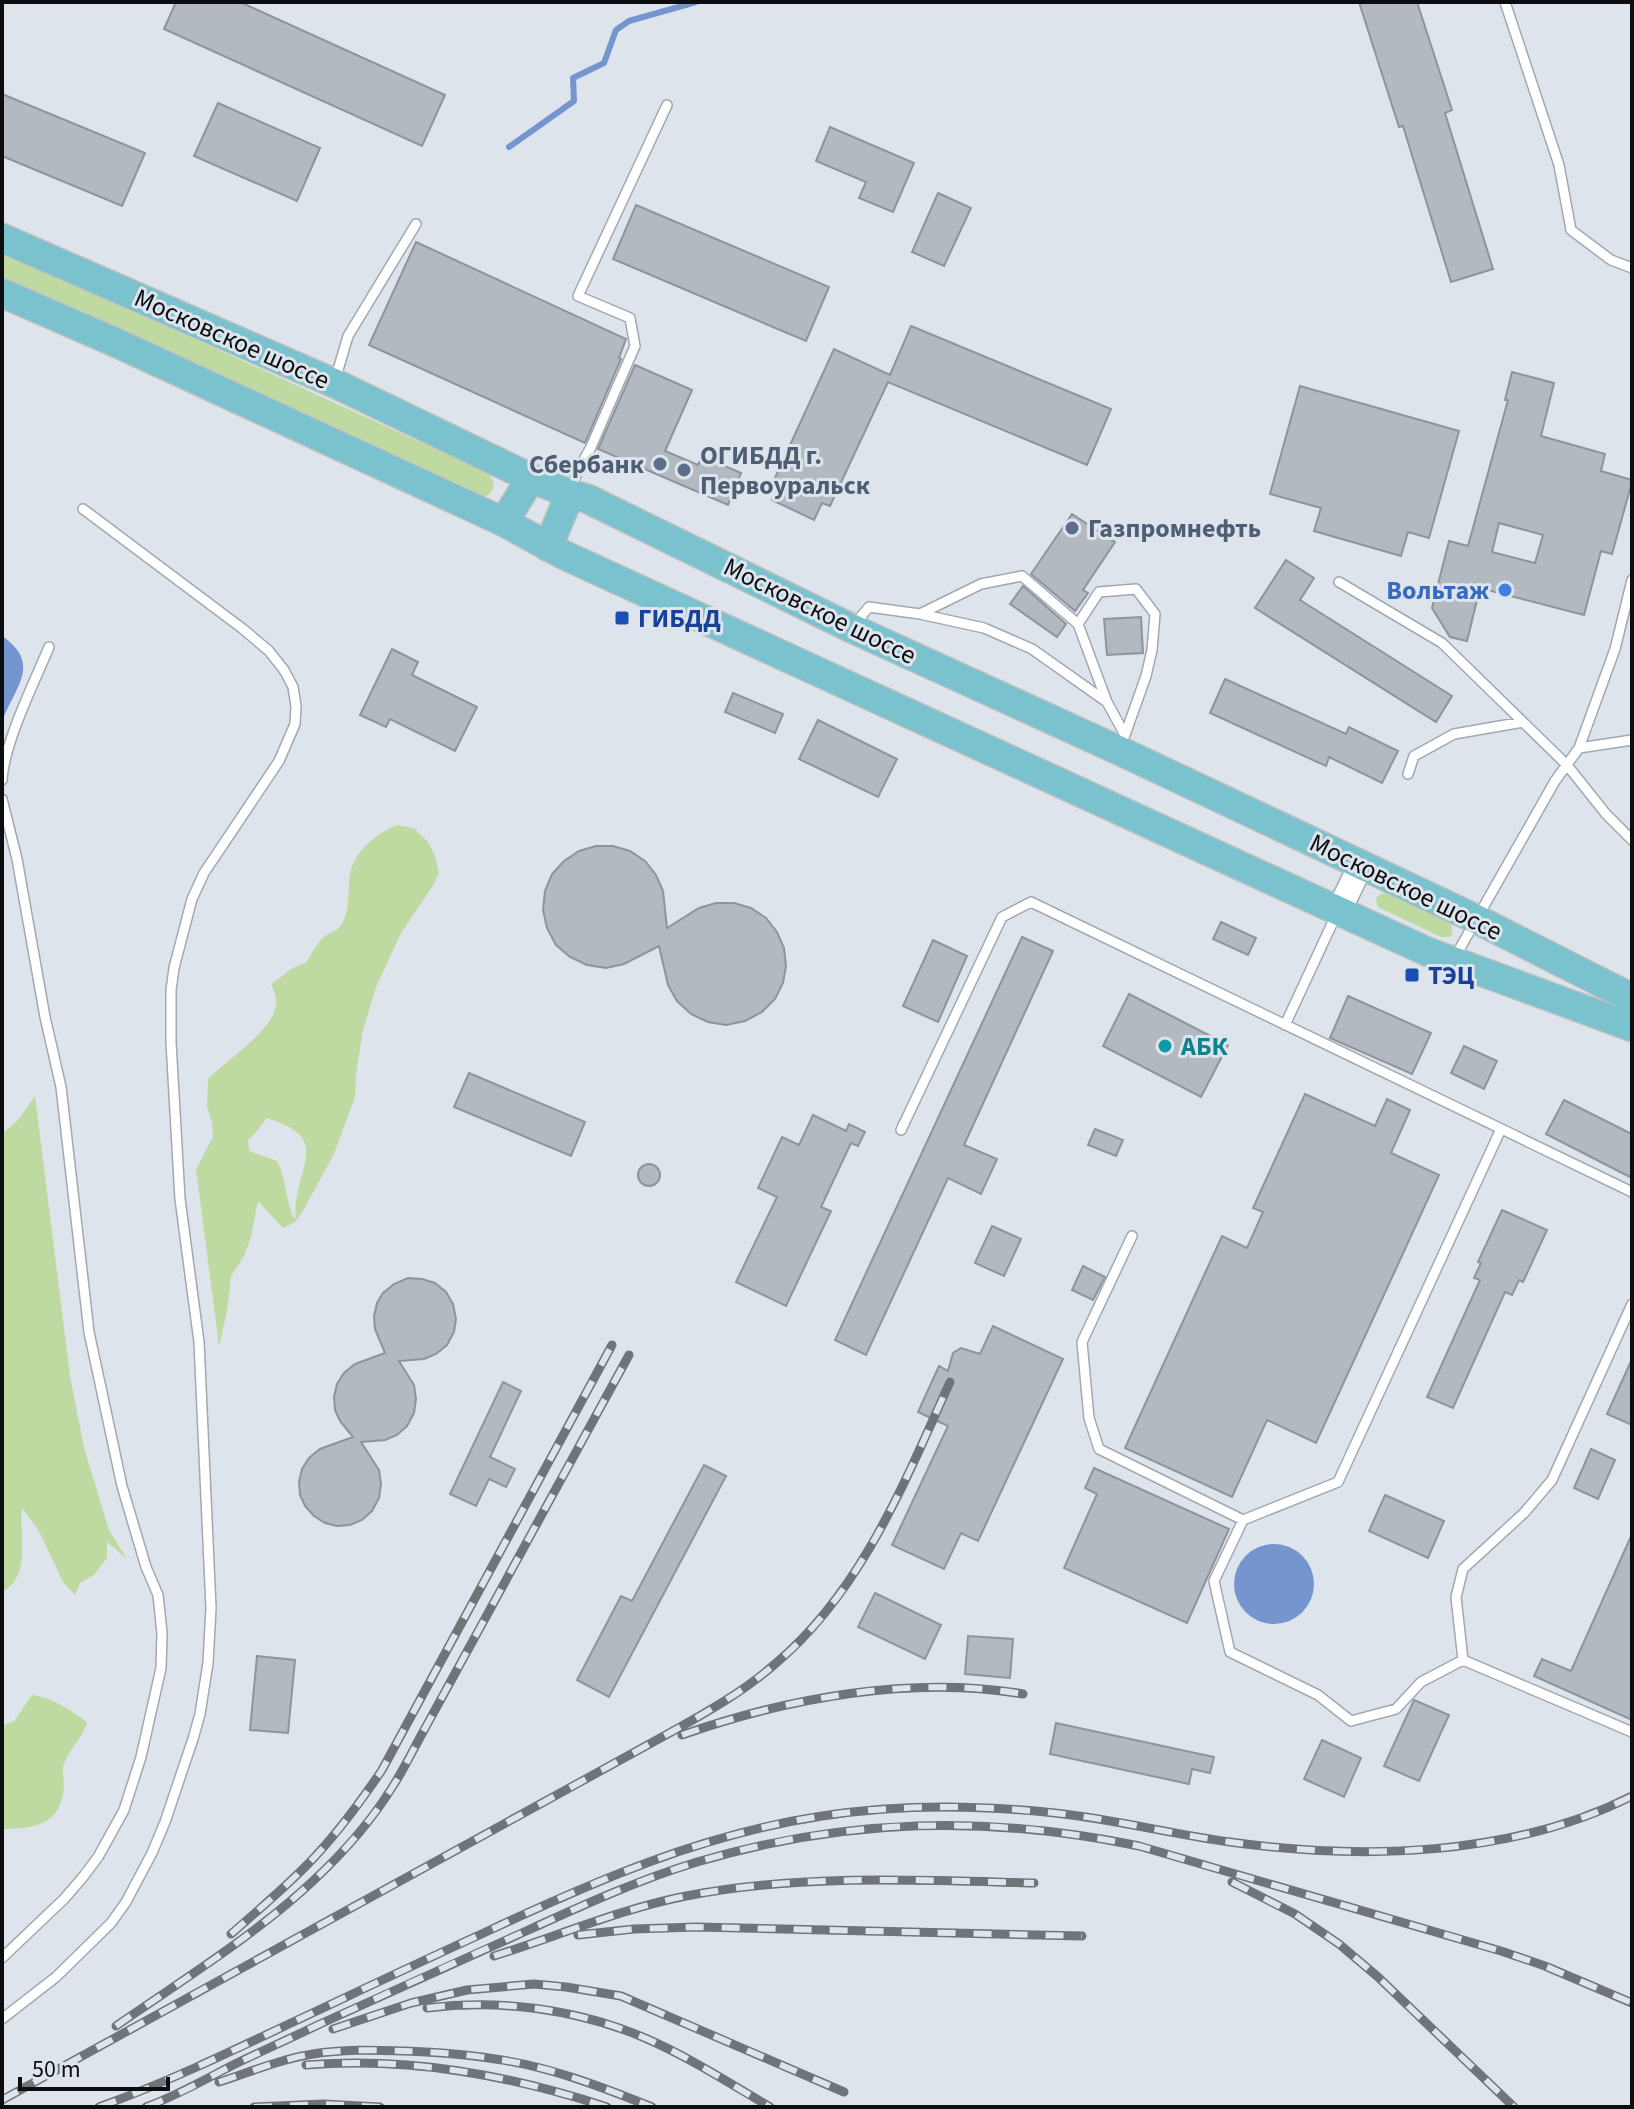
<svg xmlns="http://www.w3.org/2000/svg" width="1634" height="2109" viewBox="0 0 1634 2109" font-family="'Source Sans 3',sans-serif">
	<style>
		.green { fill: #bedaa1; fill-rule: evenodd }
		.water { fill: #7495ce }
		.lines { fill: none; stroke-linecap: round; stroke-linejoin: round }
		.stream { stroke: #7495ce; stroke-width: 6 }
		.building { fill: #b2b9c1; stroke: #8e949c; stroke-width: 2; fill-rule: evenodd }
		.lane-casing { stroke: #a2a8b0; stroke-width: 12 }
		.secondary-casing { stroke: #a2a8b0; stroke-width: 27 }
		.primary-casing { stroke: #c0c0c1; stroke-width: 31 }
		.lane { stroke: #fff; stroke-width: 9 }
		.secondary { stroke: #fff; stroke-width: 24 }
		.primary { stroke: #79c2ce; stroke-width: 28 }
		.rail-casing { stroke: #6f7479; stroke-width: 9 }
		.rail { stroke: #dde4ec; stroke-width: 6; stroke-dasharray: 18; stroke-linecap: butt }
		.service-dot { fill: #5c6f8a; stroke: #dde4ec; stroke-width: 3 }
		.shop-dot { fill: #3f7fe0; stroke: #dde4ec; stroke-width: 3 }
		.transit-dot { fill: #1a4fb4; stroke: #dde4ec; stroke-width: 3 }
		.culture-dot { fill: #0f9aa8; stroke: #dde4ec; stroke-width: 3 }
		.labels { text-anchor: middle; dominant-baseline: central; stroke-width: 6; stroke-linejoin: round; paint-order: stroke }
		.street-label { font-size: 26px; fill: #0b0d10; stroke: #dde4ec }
		.service-label { font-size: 26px; font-weight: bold; fill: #4e5e75; stroke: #dde4ec; text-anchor: start }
		.shop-label { font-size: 26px; font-weight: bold; fill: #366cbe; stroke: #dde4ec; text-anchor: end }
		.transit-label { font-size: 26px; font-weight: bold; fill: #164399; stroke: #dde4ec; text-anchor: start }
		.culture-label { font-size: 26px; font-weight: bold; fill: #0d838f; stroke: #dde4ec; text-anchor: start }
	</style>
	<rect width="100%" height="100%" fill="#dde4ec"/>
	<!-- green -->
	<path class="green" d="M2 251 488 473C497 482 495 492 484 497L2 281Z
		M397 825 414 828 428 842 435 856 439 873 432 887 401 933 376 987 363 1030 356 1074 355 1097 334 1154 303 1211 295 1222 283 1228 258 1201 251 1237 244 1256 231 1276 227 1311 219 1346 196 1169 213 1137 212 1122 207 1107 208 1079C225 1061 276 1029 276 1003 277 997 273 989 271 984 283 977 292 965 306 963 311 955 317 942 324 937 332 931 338 932 343 922 349 909 348 898 349 885 349 855 372 836 397 825ZM267 1118C326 1137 303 1157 296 1201 295 1208 296 1214 295 1220 285 1202 287 1180 277 1161L249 1151 248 1140 257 1131Z
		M1385 893 1448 922 1452 926V934L1449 937H1441L1380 908C1373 902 1376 894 1385 893Z
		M35 1096 70 1376 84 1448 109 1530 127 1559 107 1542V1558L94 1575 80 1583 75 1595 63 1582 39 1531 22 1508C19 1534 32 1577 2 1592V1134L18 1120Z
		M32 1695C54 1698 70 1710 87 1722 83 1739 67 1750 63 1767 62 1773 64 1781 64 1786 61 1824 38 1828 5 1829L2 1828V1726L14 1721Z"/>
	<!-- water -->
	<path class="water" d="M2 636C43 664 14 688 2 722Z
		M1234 1584a40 40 0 1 1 80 0a40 40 0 1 1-80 0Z"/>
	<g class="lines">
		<!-- stream -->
		<path class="stream" d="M509 147 574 101 573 78 604 63 616 30 629 21 696 2"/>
	</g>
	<!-- building -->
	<path class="building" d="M176 2H240L445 95 422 146 164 29Z
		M1359 2H1417L1452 110 1445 113 1493 269 1451 282 1403 126 1399 127Z
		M2 94 145 153 122 206 2 156Z
		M218 103 320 148 297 201 194 156Z
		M830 127 914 163 893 212 859 198 866 182 816 161Z
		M938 193 971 208 944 266 912 252Z
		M636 205 829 287 806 341 613 259Z
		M416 242 626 339 619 358 621 359 585 443 369 345Z
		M911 326 1111 409 1087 465 888 382 830 506 822 503 814 520 772 500 780 483 774 480 834 349 890 375Z
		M635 365 692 390 665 451 698 465 702 456 741 473 728 505 598 449Z
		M1512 372 1554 383 1541 436 1605 454 1601 471 1632 480V482L1612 554 1601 551 1584 615 1480 588 1467 641 1450 637 1432 608 1449 541 1468 546 1508 400H1505ZM1499 523 1543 535 1535 563 1492 552Z
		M1300 386 1459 431 1429 538 1408 532 1401 556 1314 531 1321 508 1270 494Z
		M1072 514 1115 542 1083 590 1088 593 1075 611 1031 574Z
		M1286 560 1314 578 1300 600 1452 696 1436 722 1255 608Z
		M1023 586 1066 624 1057 637 1010 604Z
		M1141 617 1143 653 1107 655 1104 619Z
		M392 649 418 662 412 675 477 707 455 751 390 719 386 727 360 715Z
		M1225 679 1346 734 1349 727 1398 751 1382 783 1329 757 1326 766 1210 713Z
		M733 693 783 714 775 733 725 712Z
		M818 720 897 759 878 797 799 759Z
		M596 846H613L630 851 645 861 656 875 663 891 667 928 699 908 716 903H734L751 908 766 918 777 932 784 948 786 966 783 983 775 999 762 1012 745 1021 726 1025 708 1022 691 1014 677 1001 668 985 659 946 624 964 606 968 587 965 570 957 556 945 547 928 543 910 545 891 552 874 564 861 579 851Z
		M1221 922 1256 938 1248 955 1213 939Z
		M1022 937 1053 951 964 1145 997 1159 981 1194 948 1178 866 1355 835 1340Z
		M933 940 967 956 938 1022 903 1006Z
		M1129 994 1228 1045 1201 1097 1103 1046Z
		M1348 996 1431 1033 1412 1074 1330 1038Z
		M1464 1046 1497 1061 1484 1089 1451 1073Z
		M469 1073 585 1122 571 1156 454 1107Z
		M1305 1094 1375 1126 1387 1099 1410 1110 1391 1153 1439 1175 1316 1443 1267 1420 1232 1497 1125 1448 1222 1236 1247 1248 1263 1212 1253 1208Z
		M1564 1100 1632 1134V1178L1546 1134Z
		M813 1115 846 1131 849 1124 865 1132 858 1146 851 1143 821 1207 831 1211 786 1306 736 1282 777 1197 758 1188 782 1137 799 1145Z
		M1095 1129 1123 1140 1116 1156 1088 1145Z
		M638 1175a11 11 0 1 1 22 0a11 11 0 1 1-22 0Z
		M1502 1210 1547 1230 1523 1282 1519 1280 1512 1295 1505 1292 1453 1408 1427 1397 1480 1280 1474 1278 1481 1263 1478 1262Z
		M992 1226 1021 1239 1004 1276 975 1263Z
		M1083 1266 1105 1277 1093 1300 1072 1290Z
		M408 1278 422 1279 435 1283 446 1292 453 1304 456 1319 454 1332 447 1345 436 1354 424 1359 399 1361 414 1385 416 1399 414 1413 407 1426 397 1435 385 1440 361 1442 379 1470 381 1484 379 1498 372 1511 362 1520 350 1525 337 1526 325 1523 314 1516 305 1506 300 1495 299 1482 302 1469 309 1458 320 1449 353 1437 340 1421 335 1410 334 1397 337 1384 344 1373 355 1364 385 1353 375 1329 374 1316 377 1303 383 1293 394 1284Z
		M993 1326 1063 1359 978 1541 961 1533 944 1569 892 1545 948 1426 918 1412 939 1366 948 1371 953 1353 961 1348 980 1354Z
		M1632 1359V1425L1607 1414Z
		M503 1382 521 1391 490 1457 515 1469 506 1487 489 1479 476 1506 450 1494Z
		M1591 1449 1615 1460 1598 1499 1574 1488Z
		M704 1465 726 1476 609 1697 577 1680 621 1596 632 1601Z
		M1094 1468 1229 1529 1187 1623 1064 1568 1097 1494 1085 1488Z
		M1385 1495 1444 1521 1428 1558 1369 1531Z
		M1632 1534V1720L1534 1676 1542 1659 1571 1671Z
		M875 1593 941 1625 925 1659 858 1627Z
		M968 1636 1013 1639 1010 1678 965 1674Z
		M257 1656 295 1660 288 1733 250 1730Z
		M1414 1700 1449 1715 1419 1781 1384 1766Z
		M1056 1723 1214 1757 1210 1773 1192 1769 1189 1784 1050 1754Z
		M1322 1740 1361 1758 1344 1797 1304 1779Z"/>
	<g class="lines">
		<defs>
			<path id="lane" d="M1505 2 1559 165 1571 230 1611 260 1632 268
				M335 380 348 336 416 224
				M571 490 578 470 591 447 635 346 630 318 578 296 667 105
				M1339 582 1442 643 1567 765 1606 814 1632 840
				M920 614 981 584 1022 576 1078 624 1107 702
				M1078 624 1099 592 1136 589 1155 614 1152 650 1146 676 1125 735
				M853 626 869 607 920 614 984 628 1032 649 1107 702 1125 735 1119 747
				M1579 748 1615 649 1632 580
				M1408 774 1414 756 1454 734 1523 722
				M2 780C4 743 34 683 49 647
				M2 799 17 859 45 1017 61 1087 89 1332 122 1486 146 1567 158 1595 162 1633 161 1668 141 1757 124 1810 98 1857 83 1877 64 1899 2 1958
				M1455 957 1555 781 1579 748 1632 740
				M1285 1025 1337 913
				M901 1130 1002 917 1031 902 1632 1192
				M1132 1236 1082 1342 1089 1418 1099 1449 1243 1520 1214 1581 1230 1652 1318 1695 1351 1721 1396 1709 1421 1682 1463 1660
				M1632 1304 1552 1480 1524 1513 1463 1569 1456 1597 1463 1660 1632 1732
				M1243 1520 1338 1482 1501 1129
				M2 2019 56 1977 111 1923 126 1902 152 1853 165 1822 193 1739 200 1714 208 1663 211 1608 199 1342 180 1199 171 1042V990L174 968 192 899 204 873 279 761 295 724 296 706 293 687 284 670 269 651 243 629 83 509"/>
			<path id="secondary" d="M1339 910 1361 865"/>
			<path id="primary" d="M2 238 334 383 531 478 570 494 588 499 851 628 1118 750 1476 919 1632 998
				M2 293 119 344 504 522 564 555 1428 952 1632 1027
				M504 522 531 478
				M548 547 570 494"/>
		</defs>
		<!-- lane casing -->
		<use href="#lane" class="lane-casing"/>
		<!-- secondary casing -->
		<use href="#secondary" class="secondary-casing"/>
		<!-- primary casing -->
		<use href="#primary" class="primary-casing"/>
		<!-- lane -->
		<use href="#lane" class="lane"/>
		<!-- secondary -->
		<use href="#secondary" class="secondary"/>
		<!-- primary -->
		<use href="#primary" class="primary"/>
		<defs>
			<path id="rail" d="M682 1735C787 1698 912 1675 1023 1694
				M1232 1882 1295 1914 1339 1944 1378 1977 1514 2107
				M231 1934C256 1912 281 1891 305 1867 334 1838 359 1804 382 1770L612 1345
				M578 1935 634 1929 696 1927 1082 1936
				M494 1956C558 1936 620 1909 686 1896 798 1874 920 1880 1034 1883
				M427 2008C500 1999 577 2009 645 2038 689 2057 729 2083 770 2107
				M116 2026C181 1981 257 1934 314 1880 343 1853 372 1820 393 1786 404 1769 413 1750 423 1732L629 1355
				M333 2029 411 2003 467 1990 534 1984 566 1987 621 1996 844 2092
				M306 2065C411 2057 509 2075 607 2107
				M219 2082C250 2072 281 2059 313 2054 342 2049 374 2050 404 2051 434 2052 465 2054 495 2059 548 2066 602 2087 652 2107
				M2 2100 673 1731C709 1711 744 1691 775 1664 862 1591 904 1483 950 1382
				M99 2107C165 2083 228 2053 291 2023 357 1992 422 1961 488 1931 595 1881 703 1834 822 1816 898 1804 979 1805 1055 1813 1113 1819 1171 1834 1230 1842 1361 1860 1512 1857 1632 1796
				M146 2107C176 2096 204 2080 233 2065 262 2051 291 2038 320 2024 388 1993 456 1962 524 1932 581 1906 638 1880 697 1862 845 1818 989 1815 1139 1846L1501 1951 1545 1966 1632 2003
				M254 2107 323 2104 380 2107"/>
		</defs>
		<!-- rail casing -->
		<use href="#rail" class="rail-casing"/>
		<!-- rail -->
		<use href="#rail" class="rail"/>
	</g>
	<!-- markers -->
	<g class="service-dot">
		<circle cx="660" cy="464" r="8"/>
		<circle cx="684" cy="470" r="8"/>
		<circle cx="1072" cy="528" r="8"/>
	</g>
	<circle class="shop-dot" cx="1505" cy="590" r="8"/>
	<g class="transit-dot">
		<rect x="614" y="610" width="16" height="16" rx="4"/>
		<rect x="1404" y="967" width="16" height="16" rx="4"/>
	</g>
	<circle class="culture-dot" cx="1165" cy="1046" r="8"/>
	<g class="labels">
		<!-- street labels -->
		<g class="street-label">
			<text transform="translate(232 339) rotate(24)">Московское шоссе</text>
			<text transform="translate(820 611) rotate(26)">Московское шоссе</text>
			<text transform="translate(1406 887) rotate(26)">Московское шоссе</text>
		</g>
		<!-- service labels -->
		<g class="service-label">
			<text x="700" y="455">ОГИБДД г.<tspan x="700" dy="30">Первоуральск</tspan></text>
			<text x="644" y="464" text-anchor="end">Сбербанк</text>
			<text x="1088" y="528">Газпромнефть</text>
		</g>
		<!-- shop labels -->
		<g class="shop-label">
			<text x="1489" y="590">Вольтаж</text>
		</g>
		<!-- transit labels -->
		<g class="transit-label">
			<text x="638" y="618">ГИБДД</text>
			<text x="1428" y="975">ТЭЦ</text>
		</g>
		<!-- culture labels -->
		<g class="culture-label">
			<text x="1181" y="1046">АБК</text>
		</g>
	</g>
	<!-- border -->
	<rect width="1634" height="2109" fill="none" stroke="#0b0d10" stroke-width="8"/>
	<!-- scale -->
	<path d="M20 2077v12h148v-12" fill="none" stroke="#0b0d10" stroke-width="4"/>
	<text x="32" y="2077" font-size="24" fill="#0b0d10" stroke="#dde4ec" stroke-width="6" paint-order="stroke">50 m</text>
</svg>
